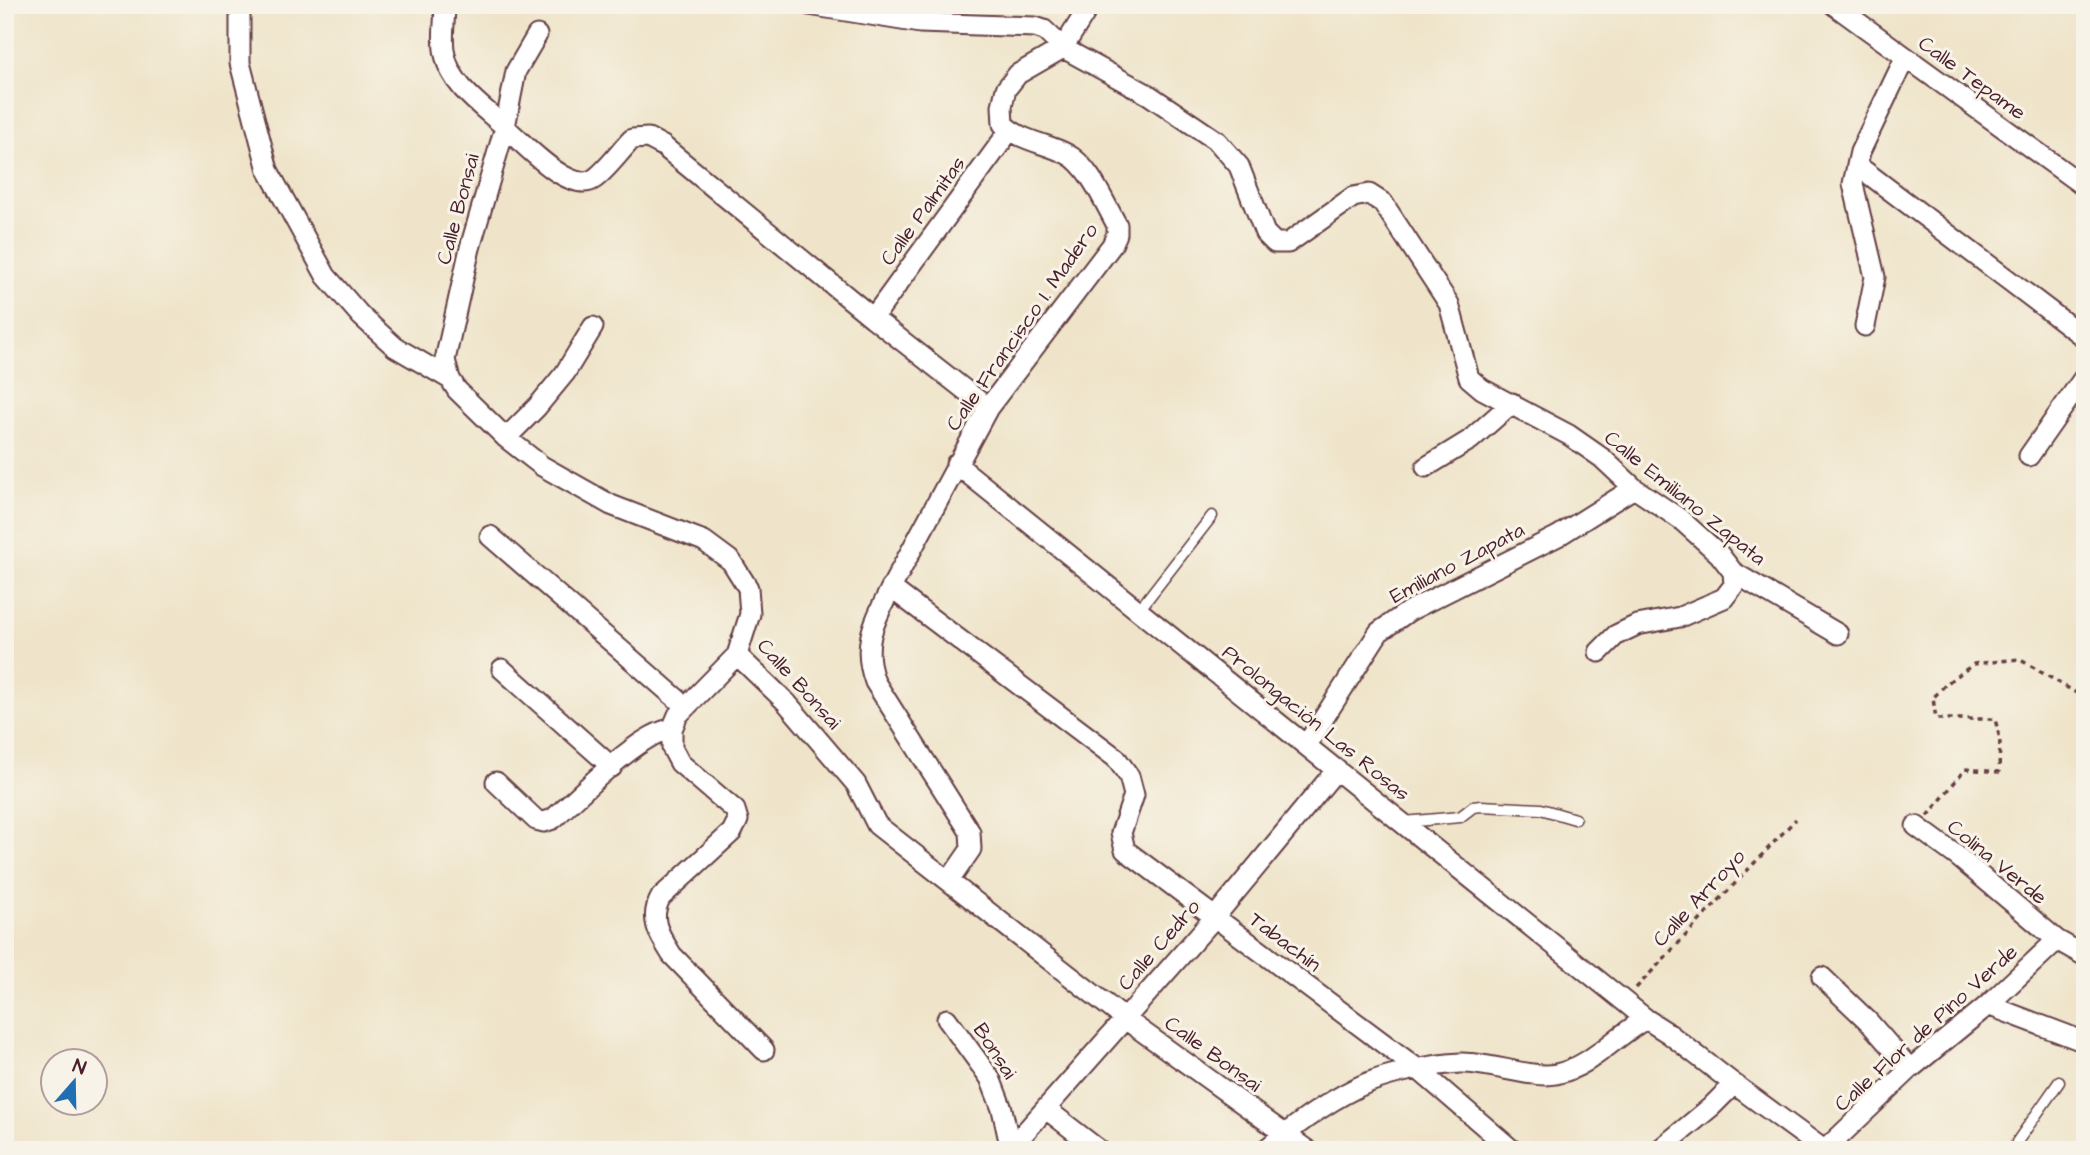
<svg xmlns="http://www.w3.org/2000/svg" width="2090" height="1155" viewBox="0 0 2090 1155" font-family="'Architects Daughter',sans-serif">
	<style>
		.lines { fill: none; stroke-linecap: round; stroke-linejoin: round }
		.service-casing { stroke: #633d43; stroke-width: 13 }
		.minor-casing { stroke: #633d43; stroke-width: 23 }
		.path { stroke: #633d43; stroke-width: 3.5; stroke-dasharray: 5 5; stroke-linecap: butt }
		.service { stroke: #fff; stroke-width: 10 }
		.minor { stroke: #fff; stroke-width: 19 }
		.labels { text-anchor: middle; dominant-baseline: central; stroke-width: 6; stroke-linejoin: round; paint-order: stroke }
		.street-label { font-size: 21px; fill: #4a1f2b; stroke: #f7f3e8 }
	</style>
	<rect width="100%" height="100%" fill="#f7f3e8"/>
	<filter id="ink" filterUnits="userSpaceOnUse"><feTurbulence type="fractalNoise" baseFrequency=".0143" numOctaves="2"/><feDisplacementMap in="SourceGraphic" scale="14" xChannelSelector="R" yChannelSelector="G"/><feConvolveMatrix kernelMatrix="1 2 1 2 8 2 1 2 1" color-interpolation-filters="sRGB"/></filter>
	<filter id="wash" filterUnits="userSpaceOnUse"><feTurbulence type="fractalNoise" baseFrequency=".00686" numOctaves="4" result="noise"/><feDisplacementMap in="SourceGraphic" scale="28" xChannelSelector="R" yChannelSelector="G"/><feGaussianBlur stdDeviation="1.57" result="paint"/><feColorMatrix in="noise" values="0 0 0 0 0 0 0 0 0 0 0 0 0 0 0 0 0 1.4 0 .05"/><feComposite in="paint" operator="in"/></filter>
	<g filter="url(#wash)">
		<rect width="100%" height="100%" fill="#efe4c9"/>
	</g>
	<g filter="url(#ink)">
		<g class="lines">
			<defs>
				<path id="service" d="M1139 610 1212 516
					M1404 822 1460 817 1473 807 1481 806 1541 809 1575 819
					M2017 1150V1142L2059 1082"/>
				<path id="minor" d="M240 5V63L268 170 326 276 361 316 395 347 450 379
					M445 5C445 22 441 39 445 55 451 86 483 107 505 127L470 248 445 360 450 379 457 390 506 438 542 466 611 505 704 541 731 561 748 588 750 614 737 655 678 715 672 729V748L680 763 735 810 738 820 732 832 661 897C648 919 660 936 672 955L764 1050
					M809 5 920 23 1035 27 1044 30 1063 48 1149 95 1217 141 1239 166 1265 233 1275 243H1288L1353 197 1369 194 1383 203 1449 304 1469 378 1482 389 1569 435 1602 458 1634 488 1680 519 1719 554 1733 572 1838 634
					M1834 5 2085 187
					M537 35 516 71 505 127C523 143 570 195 594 179 607 170 621 150 632 139L648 138 663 146 873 318 988 408
					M1858 166 2085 338
					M873 318 1010 130
					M1865 326 1875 277 1853 184 1860 152 1905 58
					M506 438 537 407 565 373 593 327
					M2029 456 2085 376
					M956 464 1646 1019
					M1426 467 1470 440 1512 403
					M490 536 685 706
					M891 588 1116 758 1129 776 1134 795 1121 833 1125 850 1419 1070 1512 1150
					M1599 652 1616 635 1637 625 1680 617 1724 598 1734 585 1733 572
					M737 655 786 702 856 784 877 825 1125 1019 1307 1150
					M502 669 612 767
					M1307 744 1379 632 1409 611 1558 536 1634 488
					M496 782 536 820 544 822 553 819C579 796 640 732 672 729
					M1916 826 1957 856 2057 940 2085 956
					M949 881 971 849 970 832 875 682C861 645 874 622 891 588L988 408 1112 245 1117 234V225C1105 204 1089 165 1067 154 1046 143 1020 141 1003 124L1002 106 1006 89 1018 74 1063 48 1090 5
					M1822 977 1868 1021 1910 1069
					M1988 1005 2085 1042
					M947 1019 990 1078 1002 1109 1011 1150
					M1046 1109 1099 1150
					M1011 1148 1214 918 1337 769
					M1265 1150C1294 1126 1332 1098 1367 1083 1392 1073 1434 1064 1461 1063 1488 1062 1532 1079 1556 1074 1591 1067 1616 1035 1646 1019L1668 1033 1734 1084 1824 1150
					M1659 1150 1711 1107 1734 1084
					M1825 1150 1910 1069 1988 1005 2057 940"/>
			</defs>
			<!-- service casing -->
			<use href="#service" class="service-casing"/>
			<!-- minor casing -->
			<use href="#minor" class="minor-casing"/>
			<!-- path -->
			<path class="path" d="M1928 816 1965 769 1999 772 2000 739 1995 719H1936L1933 698 1947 683 1974 664 2019 659 2085 698
				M1636 988 1796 819"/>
			<!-- service -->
			<use href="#service" class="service"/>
			<!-- minor -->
			<use href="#minor" class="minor"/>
		</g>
	</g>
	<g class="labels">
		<!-- street labels -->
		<g class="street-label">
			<text transform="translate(1972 78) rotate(36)">Calle Tepame</text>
			<text transform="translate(458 209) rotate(-75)">Calle Bonsai</text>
			<text transform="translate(923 211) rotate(-54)">Calle Palmitas</text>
			<text transform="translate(1022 327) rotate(-55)">Calle Francisco I. Madero</text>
			<text transform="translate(1685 498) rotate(39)">Calle Emiliano Zapata</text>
			<text transform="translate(1457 563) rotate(-28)">Emiliano Zapata</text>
			<text transform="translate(799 684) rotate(48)">Calle Bonsai</text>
			<text transform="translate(1316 723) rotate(39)">Prolongación Las Rosas</text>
			<text transform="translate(1997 862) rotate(39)">Colina Verde</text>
			<text transform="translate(1699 898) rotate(-47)">Calle Arroyo</text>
			<text transform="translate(1285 942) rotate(37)">Tabachín</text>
			<text transform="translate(1159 945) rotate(-49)">Calle Cedro</text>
			<text transform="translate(1926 1028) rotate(-42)">Calle Flor de Pino Verde</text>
			<text transform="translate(995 1051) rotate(57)">Bonsai</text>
			<text transform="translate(1213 1054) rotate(36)">Calle Bonsai</text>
		</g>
	</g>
	<!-- margin -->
	<rect width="2090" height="1155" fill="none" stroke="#f7f3e8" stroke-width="28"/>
	<!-- north arrow -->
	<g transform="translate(74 1082) rotate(20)"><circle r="33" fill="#f7f3e8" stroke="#b29e9c" stroke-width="2"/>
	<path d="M0-5L12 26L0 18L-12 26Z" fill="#1f6fb2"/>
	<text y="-10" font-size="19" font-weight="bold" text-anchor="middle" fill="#4a1f2b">N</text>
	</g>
</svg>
